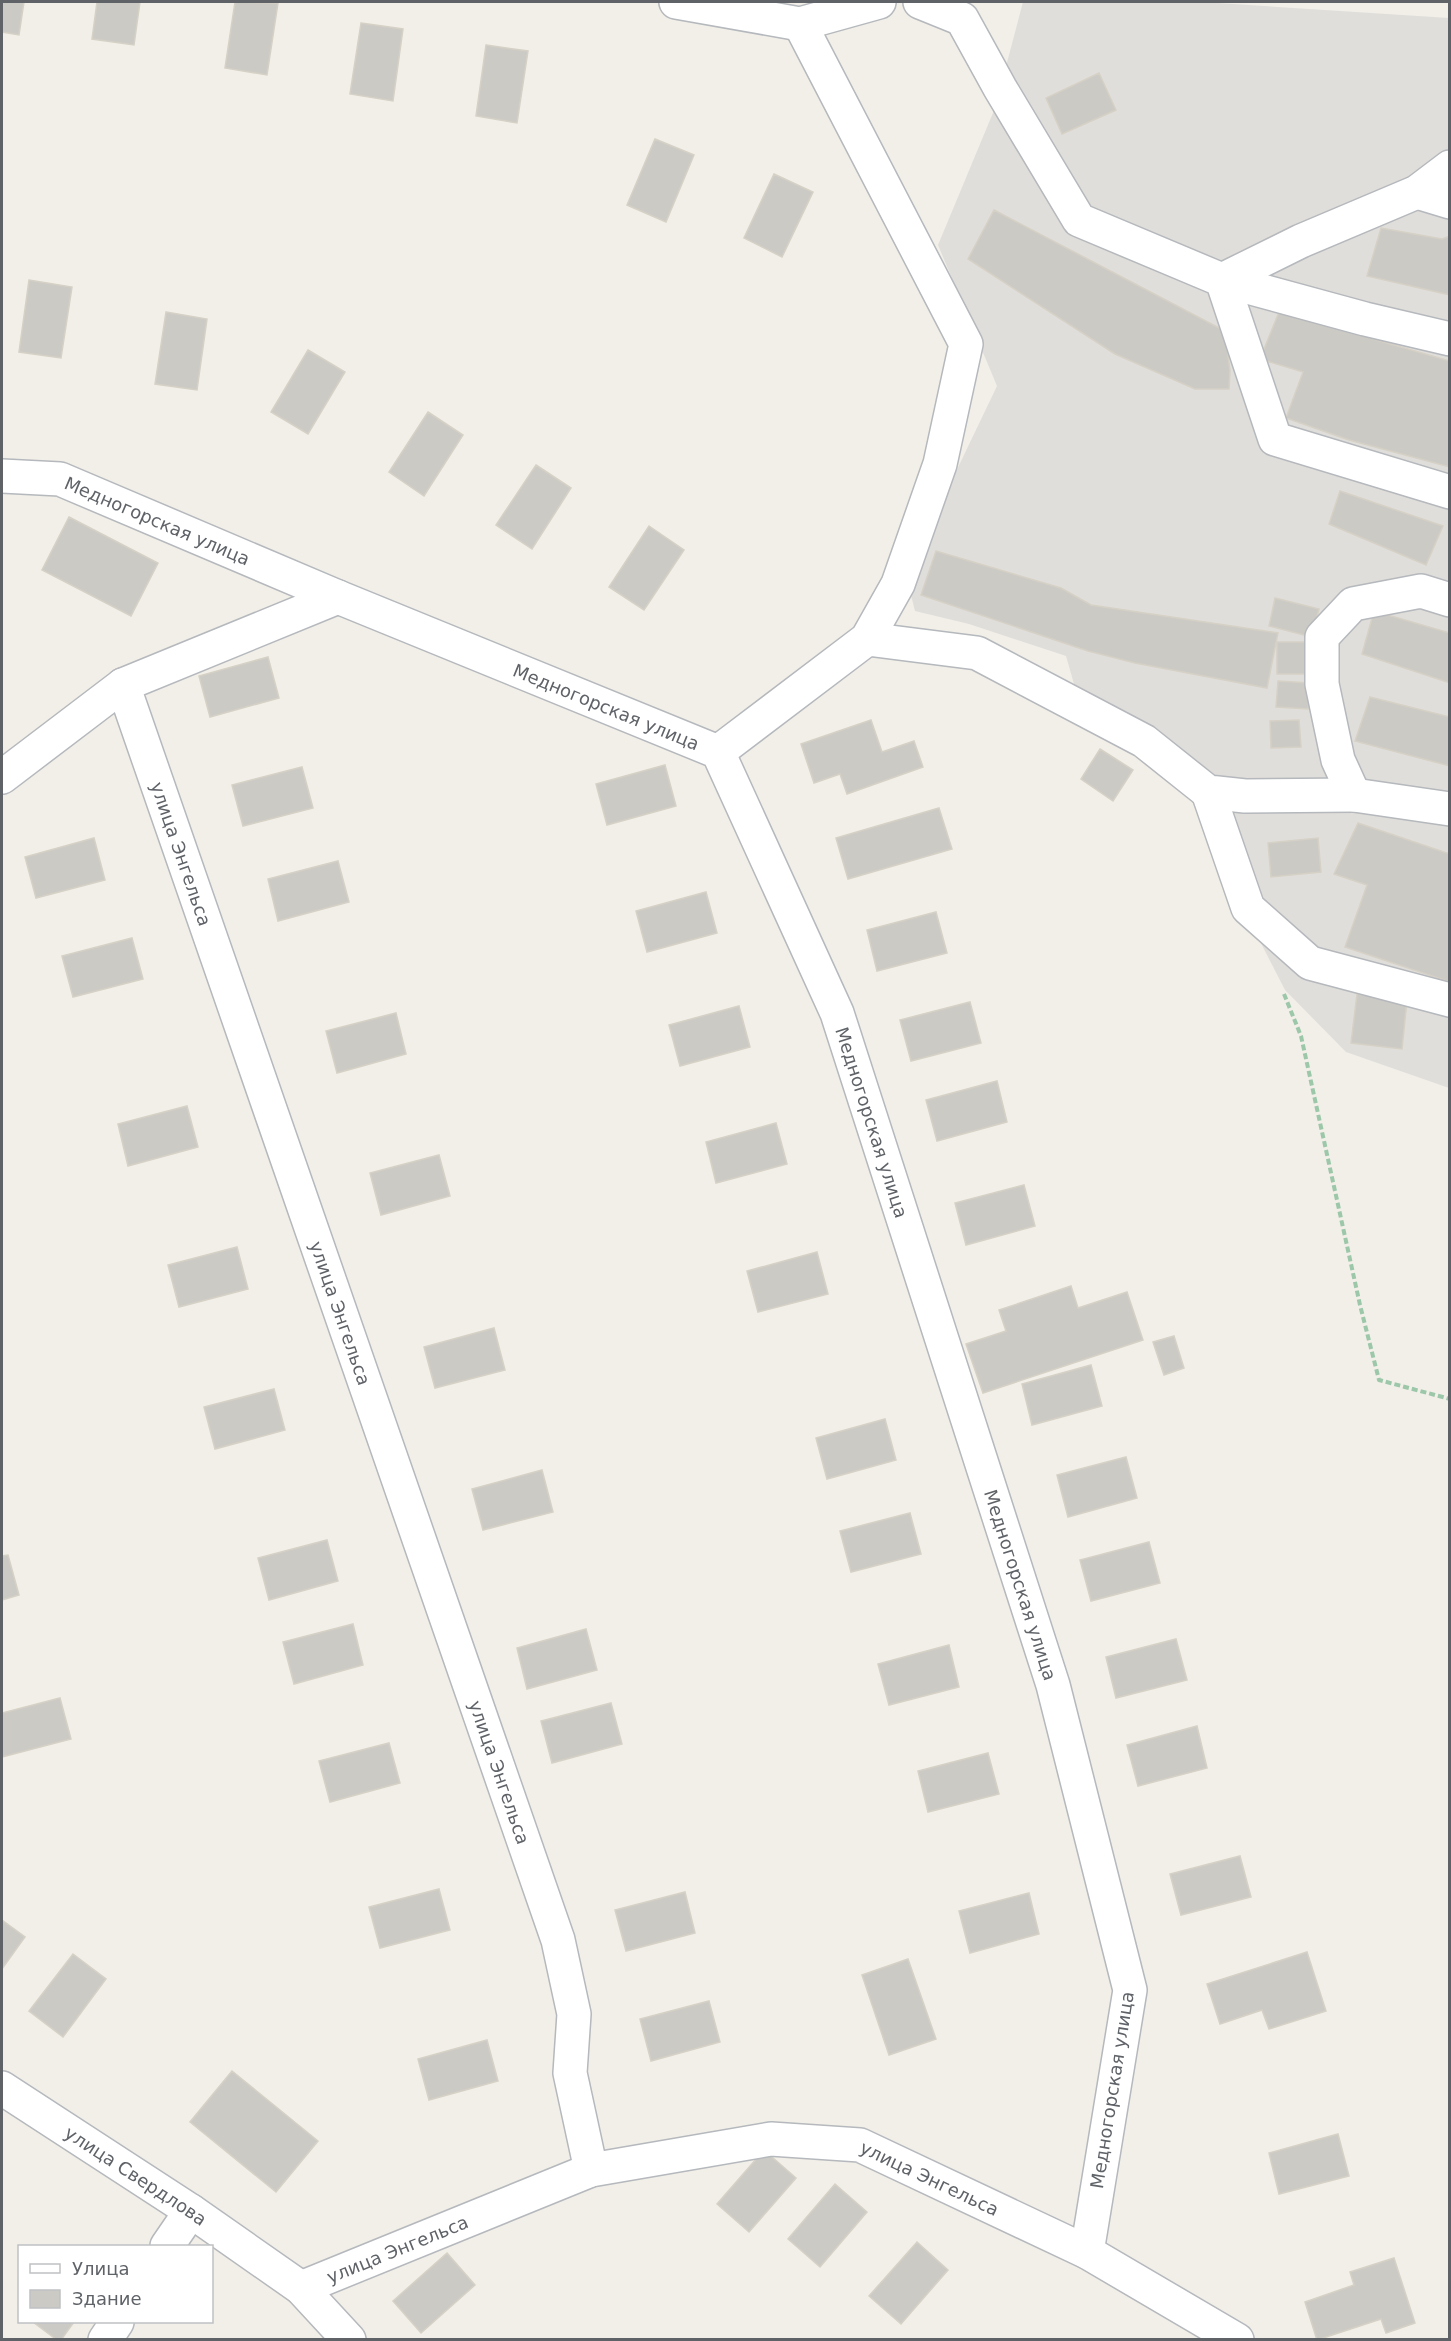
<svg xmlns="http://www.w3.org/2000/svg" width="1451" height="2341" viewBox="0 0 1451 2341" font-family="'DejaVu Sans',sans-serif">
	<style>
		.industrial { fill: #e0deda }
		.building { fill: #cccac5; stroke: #d6d1c6; stroke-width: 1.5 }
		.lines { fill: none; stroke-linecap: round; stroke-linejoin: round }
		.minor-casing { stroke: #b5b8bc; stroke-width: 36 }
		.path { stroke: #9cc7a9; stroke-width: 4; stroke-dasharray: 6 3; stroke-linecap: butt }
		.minor { stroke: #fff; stroke-width: 33 }
		.labels { text-anchor: middle; dominant-baseline: central; stroke-width: 4.5; stroke-linejoin: round; paint-order: stroke }
		.street-label { font-size: 18px; fill: #5f6368; stroke: #fff }
	</style>
	<rect width="100%" height="100%" fill="#f1efe8"/>
	<!-- industrial -->
	<path class="industrial" d="M1023 2H1202L1449 18V1088L1346 1052 1285 990 1223 869 1186 756 1082 712 1066 656 969 624 915 611 906 576 997 386 938 245 995 108Z"/>
	<!-- building -->
	<path class="building" d="M2 2H24L19 35 2 32Z
		M97 2H140L134 45 92 39Z
		M235 2 278 3 267 75 225 68Z
		M361 23 403 29 393 101 350 94Z
		M486 45 528 51 517 123 476 116Z
		M1099 73 1116 110 1062 134 1046 98Z
		M655 139 694 155 666 222 627 205Z
		M774 174 813 192 782 257 744 238Z
		M994 210 1225 331 1230 371 1229 389H1195L1115 354 968 259Z
		M1381 228 1442 239 1450 236V295L1367 276Z
		M29 280 72 287 61 358 19 352Z
		M166 312 207 319 197 390 155 384Z
		M1279 312 1450 361V467L1349 440 1286 418 1303 372 1260 359Z
		M308 350 345 372 308 434 271 412Z
		M428 412 463 435 424 496 389 472Z
		M536 465 571 488 532 549 496 525Z
		M1340 491 1443 526 1426 565 1329 524Z
		M69 517 158 563 131 616 42 570Z
		M649 526 684 550 644 610 609 587Z
		M936 551 1061 588 1091 605 1278 633 1267 688 1135 663 1088 651 921 595Z
		M1275 598 1319 609 1312 637 1269 626Z
		M1374 611 1450 633V683L1362 654Z
		M1277 642H1307V674H1277Z
		M268 657 279 698 210 717 199 676Z
		M1278 681 1310 683 1308 709 1276 707Z
		M1370 697 1450 717V766L1355 741Z
		M871 720 882 752 914 741 923 767 847 794 840 774 814 783 801 744Z
		M1299 720 1301 747 1271 748 1270 721Z
		M1100 749 1133 770 1113 801 1081 779Z
		M665 765 676 806 607 825 596 784Z
		M302 767 313 808 243 826 232 785Z
		M939 808 952 849 848 879 836 838Z
		M1358 823 1450 854V982L1345 947 1367 885 1334 874Z
		M94 838 105 880 36 898 25 857Z
		M1318 838 1321 872 1271 877 1268 843Z
		M338 861 349 902 278 921 268 879Z
		M706 892 717 933 647 952 636 911Z
		M936 912 947 953 877 971 867 930Z
		M132 938 143 979 73 997 62 956Z
		M1357 994 1407 1000 1402 1049 1351 1043Z
		M970 1002 981 1043 911 1061 900 1020Z
		M739 1006 750 1047 680 1066 669 1025Z
		M396 1013 406 1054 337 1073 326 1031Z
		M997 1081 1007 1122 937 1141 926 1100Z
		M187 1106 198 1147 128 1166 118 1124Z
		M776 1123 787 1164 716 1183 706 1142Z
		M439 1155 450 1196 381 1215 370 1173Z
		M1024 1185 1035 1226 966 1245 955 1203Z
		M237 1247 248 1289 179 1307 168 1265Z
		M817 1252 828 1294 758 1312 747 1271Z
		M1071 1286 1078 1308 1127 1292 1143 1340 983 1393 966 1344 1006 1331 999 1310Z
		M494 1328 505 1370 435 1388 424 1347Z
		M1174 1336 1184 1368 1164 1375 1153 1342Z
		M1091 1365 1102 1406 1032 1425 1022 1384Z
		M274 1389 285 1430 215 1449 204 1407Z
		M885 1419 896 1460 827 1479 816 1438Z
		M1126 1457 1137 1498 1068 1517 1057 1475Z
		M542 1470 553 1512 483 1530 472 1489Z
		M910 1513 921 1554 851 1572 840 1531Z
		M327 1540 338 1581 269 1600 258 1558Z
		M1149 1542 1160 1583 1091 1601 1080 1560Z
		M8 1555 19 1595 2 1600V1556Z
		M353 1624 363 1665 294 1684 283 1642Z
		M586 1629 597 1670 527 1689 517 1648Z
		M1176 1639 1187 1680 1116 1698 1106 1657Z
		M949 1645 959 1687 889 1705 878 1664Z
		M60 1698 71 1739 2 1757V1713Z
		M611 1703 622 1744 552 1763 541 1721Z
		M1197 1726 1207 1768 1138 1786 1127 1745Z
		M389 1743 400 1783 330 1802 319 1761Z
		M988 1753 999 1794 928 1812 918 1771Z
		M1240 1856 1251 1897 1181 1915 1170 1874Z
		M439 1889 450 1930 380 1948 369 1907Z
		M685 1892 695 1933 626 1951 615 1910Z
		M1029 1893 1039 1934 970 1953 959 1911Z
		M2 1920 25 1937 2 1969Z
		M1307 1952 1326 2011 1269 2029 1262 2010 1220 2024 1207 1984Z
		M73 1954 106 1979 63 2037 29 2011Z
		M908 1959 936 2039 889 2055 862 1975Z
		M709 2001 720 2042 651 2061 640 2019Z
		M487 2040 498 2081 429 2100 418 2059Z
		M232 2071 318 2141 276 2192 190 2122Z
		M1338 2134 1349 2176 1279 2194 1269 2153Z
		M764 2150 796 2178 749 2232 717 2204Z
		M835 2184 867 2212 820 2267 788 2239Z
		M917 2242 948 2270 901 2324 869 2296Z
		M447 2253 475 2285 421 2333 393 2301Z
		M1394 2258 1415 2323 1386 2333 1381 2319 1317 2340 1305 2302 1354 2285 1350 2272Z
		M33 2322H74L61 2340H57Z"/>
	<g class="lines">
		<defs>
			<g id="minor">
				<path d="M676 2 800 24 879 2"/>
				<path d="M920 2 962 19 1000 88 1079 220 1222 280 1275 439 1450 492"/>
				<path d="M1450 167 1417 192 1301 241 1222 280 1365 319 1450 339"/>
				<path d="M1417 192 1450 202"/>
				<path id="s1" d="M2 476 60 479 338 597 718 752 837 1013 1053 1685 1130 1990 1087 2252"/>
				<path id="s2" d="M338 597 123 685 558 1940 574 2014 570 2073 591 2170"/>
				<path d="M867 639 977 653 1144 741 1208 792 1245 796 1354 795 1338 760 1322 684V637L1353 604 1421 591 1450 600"/>
				<path d="M718 752 867 639 898 584 940 464 966 344 800 24"/>
				<path d="M2 777 123 685"/>
				<path d="M1208 792 1248 908 1310 963 1450 1000"/>
				<path d="M1354 795 1450 809"/>
				<path id="s3" d="M2 2088 191 2211 301 2288 349 2340"/>
				<path d="M167 2246 191 2211"/>
				<path id="s4" d="M301 2288 591 2170 771 2139 860 2145 1087 2252 1237 2340"/>
				<path d="M105 2340 117 2322"/>
			</g>
		</defs>
		<!-- minor casing -->
		<use href="#minor" class="minor-casing"/>
		<!-- path -->
		<path class="path" d="M1284 994 1301 1036 1360 1305 1379 1380 1450 1399"/>
		<!-- minor -->
		<use href="#minor" class="minor"/>
	</g>
	<g class="labels">
		<!-- street labels -->
		<g class="street-label">
			<text stroke="none"><textPath href="#s1" startOffset="164">Медногорская улица</textPath></text>
			<text stroke="none"><textPath href="#s1" startOffset="650">Медногорская улица</textPath></text>
			<text stroke="none"><textPath href="#s2" startOffset="411">улица Энгельса</textPath></text>
			<text stroke="none"><textPath href="#s1" startOffset="1172">Медногорская улица</textPath></text>
			<text stroke="none"><textPath href="#s2" startOffset="897">улица Энгельса</textPath></text>
			<text stroke="none"><textPath href="#s1" startOffset="1658">Медногорская улица</textPath></text>
			<text stroke="none"><textPath href="#s2" startOffset="1383">улица Энгельса</textPath></text>
			<text transform="translate(1112 2090) rotate(-81)">Медногорская улица</text>
			<text stroke="none"><textPath href="#s3" startOffset="160">улица Свердлова</textPath></text>
			<text stroke="none"><textPath href="#s4" startOffset="662">улица Энгельса</textPath></text>
			<text stroke="none"><textPath href="#s4" startOffset="104">улица Энгельса</textPath></text>
		</g>
	</g>
	<!-- border -->
	<rect width="1451" height="2341" fill="none" stroke="#5f6368" stroke-width="6"/>
	<!-- legend -->
	<rect x="18" y="2245" width="195" height="78" fill="#ffffff" stroke="#bfc1c3" stroke-width="1.5"/>
	<rect x="30" y="2264" width="30" height="9" fill="#ffffff" stroke="#bfc1c3" stroke-width="1.5"/>
	<text x="72" y="2275" font-size="18" fill="#5f6368">Улица</text>
	<rect x="30" y="2290" width="30" height="18" fill="#cccac5" stroke="#bfc1c3" stroke-width="1.5"/>
	<text x="72" y="2305" font-size="18" fill="#5f6368">Здание</text>
</svg>
